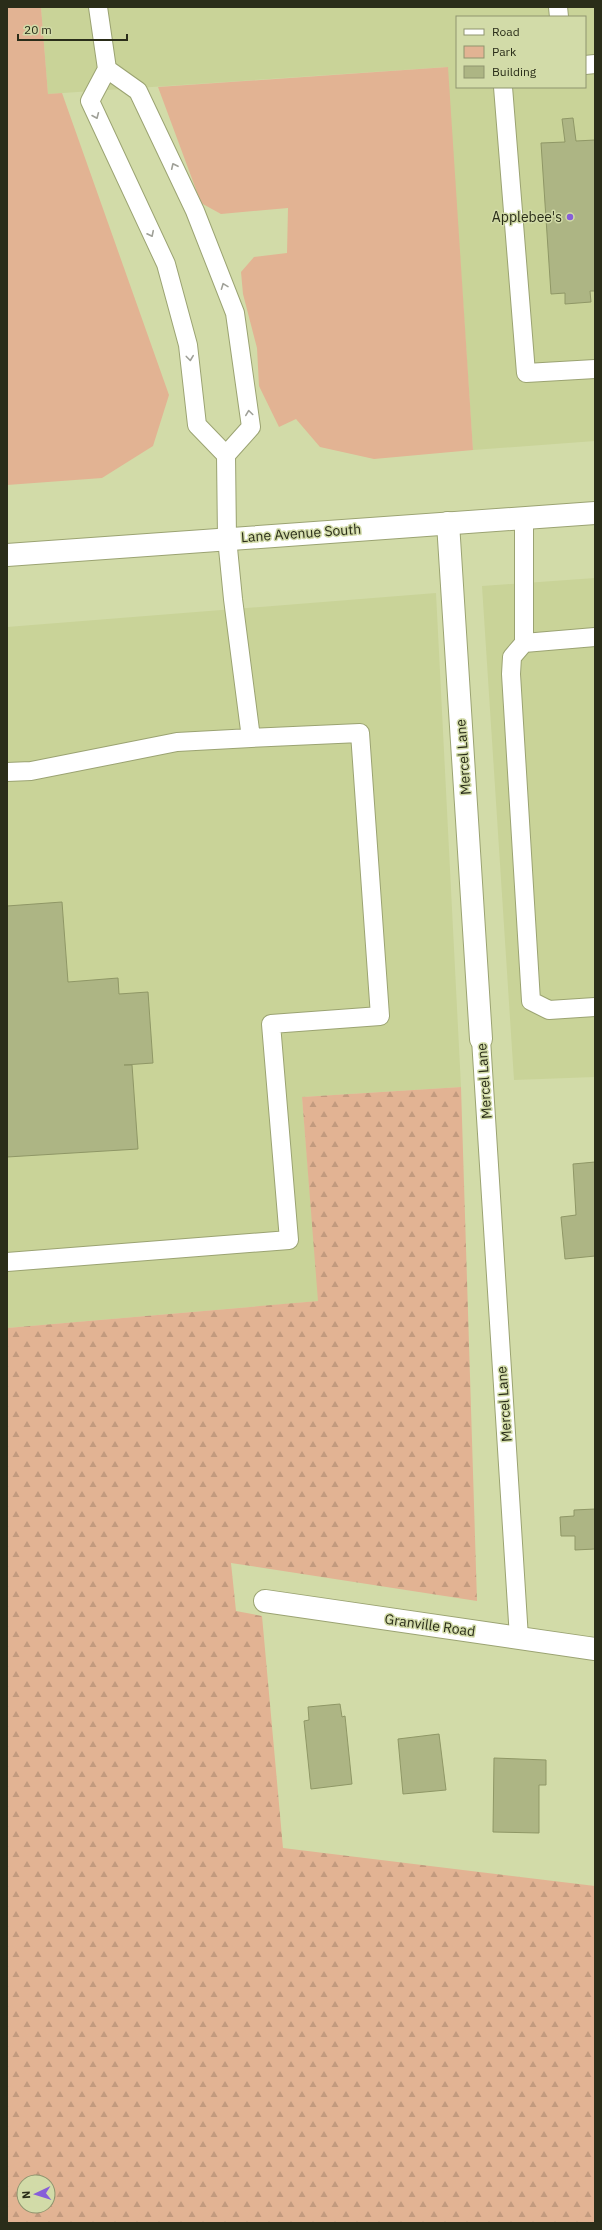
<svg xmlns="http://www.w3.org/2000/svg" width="602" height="2230" viewBox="0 0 602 2230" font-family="'IBM Plex Sans',sans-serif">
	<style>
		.built { fill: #c9d398; fill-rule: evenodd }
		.green { fill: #e2b393 }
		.forest { fill: url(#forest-firs); fill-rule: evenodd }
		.building { fill: #adb584; stroke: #8f9766 }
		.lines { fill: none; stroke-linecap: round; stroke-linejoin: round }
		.service-casing { stroke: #9ba372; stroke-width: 20 }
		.minor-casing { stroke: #9ba372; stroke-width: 24 }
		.secondary-casing { stroke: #9ba372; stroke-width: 24 }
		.service { stroke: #fff; stroke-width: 18 }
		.minor { stroke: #fff; stroke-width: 22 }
		.secondary { stroke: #fff; stroke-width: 22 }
		.oneway { stroke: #9fa098 }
		.poi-dot { fill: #875ed9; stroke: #d2dba8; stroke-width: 1.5 }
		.labels { text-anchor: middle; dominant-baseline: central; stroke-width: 3; stroke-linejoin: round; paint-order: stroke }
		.poi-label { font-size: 14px; fill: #2a2d19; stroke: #d2dba8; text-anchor: end }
		.street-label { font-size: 14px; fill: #2a2d19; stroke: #d2dba8 }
	</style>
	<defs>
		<pattern id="forest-firs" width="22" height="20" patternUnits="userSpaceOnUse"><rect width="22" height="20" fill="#e2b393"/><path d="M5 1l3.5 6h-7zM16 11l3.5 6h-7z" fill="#c29a7e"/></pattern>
	</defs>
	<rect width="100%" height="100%" fill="#d2dba8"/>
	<!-- built -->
	<path class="built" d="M41 7H595V441L473 450 447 67 48 94ZM457 17H585V87H457Z
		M595 578V1077L514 1080 482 586Z
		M436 593 461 1087 302 1097 319 1301 7 1328V627Z"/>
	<!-- green -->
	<path class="green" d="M7 7H41L48 94 62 93 169 395 153 446 102 478 7 485Z
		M448 67 473 450 374 459 320 447 296 419 279 427 259 386 257 348 243 294 241 272 254 257 287 253 288 208 221 214 201 203 158 87Z"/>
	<!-- forest -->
	<path class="forest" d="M461 1087 477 1601 231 1563 236 1611 262 1616 283 1848 595 1886V2223H7V1328L318 1301 302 1097ZM24 2182H48V2206H24Z"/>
	<!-- building -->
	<path class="building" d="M573 118 576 141 595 140V291H590L591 302 565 304V293L551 294 541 143 565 142 562 119Z
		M62 902 68 982 118 978 119 994 148 992 153 1063 124 1065H132L138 1149 7 1157V906Z
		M595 1162V1256L565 1259 561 1217 576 1215 573 1164Z
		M595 1509V1549L575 1550V1536H561L560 1517 574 1516V1510Z
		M340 1704 342 1717 345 1716 352 1784 311 1789 304 1721 309 1720 308 1707Z
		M439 1734 446 1790 403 1794 398 1739Z
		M494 1758 546 1760V1785H539V1833L493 1832Z"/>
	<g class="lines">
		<defs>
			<path id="service" d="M558 7 559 17
				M585 65 595 64
				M107 69 138 91 195 211 235 313 251 427 226 455
				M503 87 526 373 595 369
				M524 518V643L512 657 511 674 531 1001 549 1010 595 1007
				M524 643 595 637
				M7 772 31 771 177 742 251 738 233 599 227 538 226 455 197 425 188 345 166 264 90 101 107 69 98 7
				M481 1039 519 1638
				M7 1262 289 1240 271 1024 380 1016 360 733 251 738"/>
			<path id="minor" d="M448 523 481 1039
				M265 1601 595 1649"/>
			<path id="secondary" d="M7 555 595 513"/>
		</defs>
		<!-- service casing -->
		<use href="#service" class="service-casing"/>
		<!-- minor casing -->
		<use href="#minor" class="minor-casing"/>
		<!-- secondary casing -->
		<use href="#secondary" class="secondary-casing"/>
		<!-- service -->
		<use href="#service" class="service"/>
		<!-- minor -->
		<use href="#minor" class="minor"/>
		<!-- secondary -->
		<use href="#secondary" class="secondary"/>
	</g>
	<!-- one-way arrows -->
	<defs><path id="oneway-chevron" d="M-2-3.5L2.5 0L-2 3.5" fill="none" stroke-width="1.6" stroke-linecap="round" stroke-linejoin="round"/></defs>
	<g class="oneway">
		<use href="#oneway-chevron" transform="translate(96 116) rotate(67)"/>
		<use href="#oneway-chevron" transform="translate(174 166) rotate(-115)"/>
		<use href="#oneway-chevron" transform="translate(151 234) rotate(64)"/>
		<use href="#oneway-chevron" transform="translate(224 286) rotate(-111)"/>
		<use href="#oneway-chevron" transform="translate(190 358) rotate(83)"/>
		<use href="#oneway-chevron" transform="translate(249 413) rotate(-98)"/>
	</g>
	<!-- markers -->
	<circle class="poi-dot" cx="570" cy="217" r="4"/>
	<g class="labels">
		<!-- poi labels -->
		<g class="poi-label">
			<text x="562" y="217">Applebee's</text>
		</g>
		<!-- street labels -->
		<g class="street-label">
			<text transform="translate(301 533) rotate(-4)">Lane Avenue South</text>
			<text transform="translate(463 757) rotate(-94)">Mercel Lane</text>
			<text transform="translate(484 1081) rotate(-94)">Mercel Lane</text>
			<text transform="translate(504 1404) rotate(-94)">Mercel Lane</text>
			<text transform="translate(430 1625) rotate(8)">Granville Road</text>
		</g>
	</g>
	<!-- border -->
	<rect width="602" height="2230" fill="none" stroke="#2a2d19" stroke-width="16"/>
	<!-- legend -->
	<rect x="456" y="16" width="130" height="72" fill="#d2dba8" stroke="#8f956f"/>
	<rect x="464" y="29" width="20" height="6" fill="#ffffff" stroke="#8f956f"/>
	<text x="492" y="36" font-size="12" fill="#2a2d19">Road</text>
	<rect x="464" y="46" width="20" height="12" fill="#e2b393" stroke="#8f956f"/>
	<text x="492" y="56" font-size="12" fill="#2a2d19">Park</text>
	<rect x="464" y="66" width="20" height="12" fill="#adb584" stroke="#8f956f"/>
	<text x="492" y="76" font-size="12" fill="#2a2d19">Building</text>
	<!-- north arrow -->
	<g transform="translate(36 2194) rotate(266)"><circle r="19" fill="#d2dba8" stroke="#8f956f"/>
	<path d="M0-3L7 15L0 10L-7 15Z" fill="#875ed9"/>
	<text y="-6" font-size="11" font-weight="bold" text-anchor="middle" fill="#2a2d19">N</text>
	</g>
	<!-- scale -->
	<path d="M18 34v6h109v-6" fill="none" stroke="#2a2d19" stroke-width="2"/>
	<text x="24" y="34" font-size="12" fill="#2a2d19" stroke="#d2dba8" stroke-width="3" paint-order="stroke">20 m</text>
</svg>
